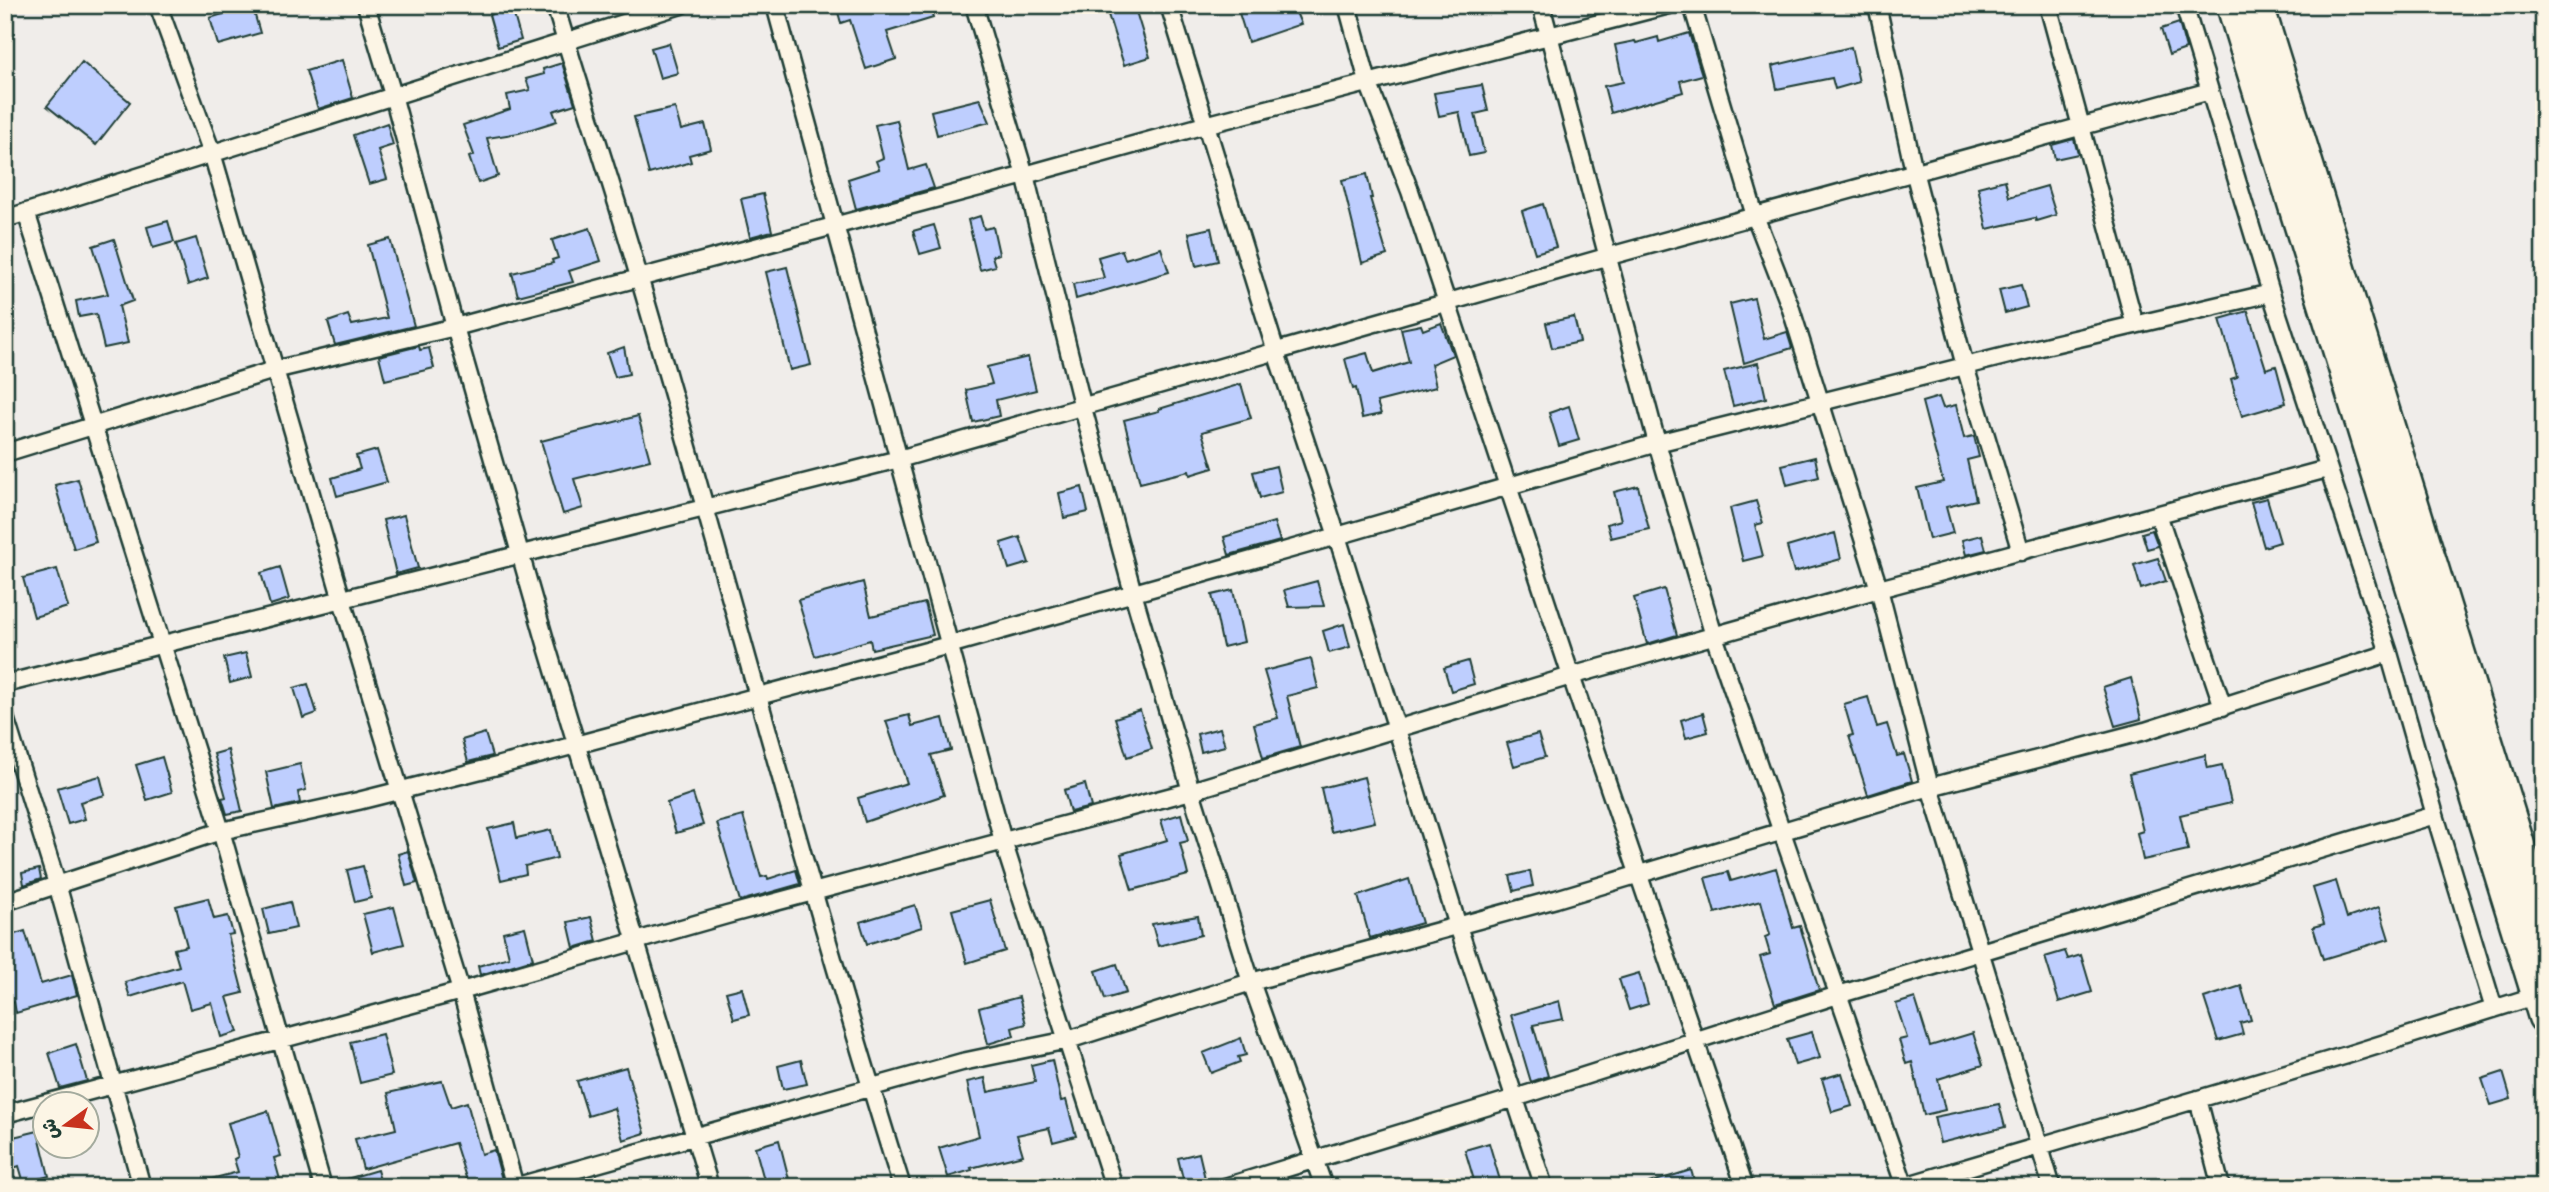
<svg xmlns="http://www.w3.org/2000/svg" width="2549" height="1192" viewBox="0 0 2549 1192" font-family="Pangolin,'Playpen Sans Arabic',sans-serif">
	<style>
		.building { fill: #becefe; stroke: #1f3d34; stroke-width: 2 }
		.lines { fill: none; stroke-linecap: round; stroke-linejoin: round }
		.street-casing { stroke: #1f3d34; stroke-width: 21 }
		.highway-casing { stroke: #1f3d34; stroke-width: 35 }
		.street { stroke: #fcf5e5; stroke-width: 16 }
		.highway { stroke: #fcf5e5; stroke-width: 30 }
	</style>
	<rect width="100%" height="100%" fill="#f0edea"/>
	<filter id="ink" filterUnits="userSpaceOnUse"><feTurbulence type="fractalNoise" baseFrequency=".0143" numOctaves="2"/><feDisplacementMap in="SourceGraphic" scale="14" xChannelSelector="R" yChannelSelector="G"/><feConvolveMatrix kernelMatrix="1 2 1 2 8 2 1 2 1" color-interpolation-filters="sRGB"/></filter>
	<g filter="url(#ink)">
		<!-- building -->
		<path class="building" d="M252 5 260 33 218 45 210 18Z
			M836 5H929L933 18 887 32 896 59 866 69 850 20 841 23Z
			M1105 5H1134L1150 57 1124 65Z
			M1263 5H1293L1301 24 1248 42 1239 13Z
			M512 8 521 40 498 47 489 15Z
			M2179 23 2186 49 2169 55 2161 29Z
			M1689 33 1702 75 1680 81 1683 92 1611 113 1604 86 1623 82 1615 45 1635 41 1636 43 1658 37 1659 42Z
			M669 43 678 73 660 78 651 48Z
			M1851 47 1859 82 1835 89 1832 78 1777 89 1772 66Z
			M342 60 353 98 318 109 306 71Z
			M82 62 130 102 96 145 47 106Z
			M562 63 575 104 553 111 557 121 519 133 487 138 498 176 478 183 469 157 474 155 463 125 510 109 507 95 530 90 526 79 544 74 543 69Z
			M1482 85 1488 111 1475 114 1484 153 1469 156 1459 112 1439 116 1434 93Z
			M980 99 990 122 937 135 931 111Z
			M675 108 681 130 705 124 711 149 689 155 691 162 649 174 634 117Z
			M897 120 909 170 926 165 934 188 856 209 848 179 879 169 876 161 883 158 875 125Z
			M387 123 393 145 378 150 387 179 369 184 353 135Z
			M2074 139 2078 154 2055 159 2052 145Z
			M1367 174 1372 198H1370L1387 255 1362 263 1342 180Z
			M2005 180 2009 197 2047 186 2056 215 2036 221 2035 218 1987 229 1978 187Z
			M763 194 772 231 750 237 741 199Z
			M1543 204 1556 247 1535 253 1522 211Z
			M980 216 984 229 993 227 999 254 992 256 995 266 980 270 968 220Z
			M168 221 174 242 153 248 147 227Z
			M934 225 941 248 920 254 913 231Z
			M590 228 601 261 569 271 573 282 518 296 512 273 553 263 552 260 558 258 552 240Z
			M1211 228 1218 261 1196 266 1189 233Z
			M196 238 208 278 188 285 176 244Z
			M114 239 133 301 119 306 128 343 104 348 96 314 79 317 76 301 108 294 93 246Z
			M390 239 414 326 335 345 328 322 348 315 352 325 387 318 368 245Z
			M1161 248 1169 272 1076 299 1073 284 1104 278 1098 257 1122 250 1125 259Z
			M787 267 811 365 790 370 766 272Z
			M2021 285 2027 307 2005 313 1999 290Z
			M1754 298 1764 339 1787 332 1792 348 1744 363 1730 304Z
			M2248 311 2266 369 2276 366 2286 403 2242 416 2231 379 2237 377 2220 319Z
			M1574 317 1580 342 1552 348 1546 323Z
			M1441 323 1453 355 1431 364 1436 387 1377 402 1381 414 1362 418 1356 388 1353 389 1345 359 1367 353 1373 373 1409 362 1401 329 1421 325 1423 330Z
			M419 346 420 350 429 348 434 368 385 380 379 356Z
			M624 347 629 374 615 377 607 353Z
			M1028 357 1036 390 996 400 999 416 973 422 966 390 992 384 987 367Z
			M1758 363 1766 398 1733 406 1724 371Z
			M1241 384 1251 418 1202 432 1213 468 1190 475 1189 471 1140 483 1124 420 1159 411V409Z
			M1939 397 1943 408 1956 405 1964 438 1974 436 1979 457 1967 460 1976 500 1946 507 1953 533 1929 539 1917 488 1943 482 1922 402Z
			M1569 406 1579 440 1559 446 1549 413Z
			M638 416 650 460 574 479 583 508 563 514 541 441Z
			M377 450 387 482 337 496 332 478 360 469 356 456Z
			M1815 457 1819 477 1787 485 1782 465Z
			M1276 466 1282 492 1260 498 1253 472Z
			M78 479 96 542 74 549 55 485Z
			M1638 486 1649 529 1611 538 1607 524 1621 520 1614 492Z
			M1082 487 1088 512 1064 518 1059 493Z
			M2267 498 2280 542 2264 547 2251 502Z
			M1756 501 1763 523 1755 525 1763 556 1743 561 1730 508Z
			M404 515 418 568 396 574 383 520Z
			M1274 522 1280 541 1229 555 1224 537Z
			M2152 530 2158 546 2147 549 2142 533Z
			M1835 533 1841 559 1794 572 1787 547Z
			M1982 535 1986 550 1966 555 1962 540Z
			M1020 537 1029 563 1009 569 1001 543Z
			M2158 558 2166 581 2141 589 2134 565Z
			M280 567 289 599 270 605 261 573Z
			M57 569 68 607 34 617 23 578Z
			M1317 581 1324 606 1289 607 1284 590Z
			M863 582 871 616 925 603 933 635 872 649 870 640 815 656 798 600Z
			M1664 589 1677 635 1647 644 1634 598Z
			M1233 590 1244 642 1223 647 1212 595Z
			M1344 624 1350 647 1329 653 1323 631Z
			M246 653 252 677 230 683 224 658Z
			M1311 659 1318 688 1287 696 1300 747 1263 758 1254 724 1278 718 1264 671Z
			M1468 661 1474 684 1451 691 1444 668Z
			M2131 678 2141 719 2115 726 2103 687Z
			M308 684 317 713 303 718 294 688Z
			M1868 697 1877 727 1887 724 1897 756 1904 754 1912 781 1868 795 1849 736 1853 735 1844 704Z
			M1140 710 1152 749 1127 757 1115 718Z
			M1703 713 1708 732 1686 738 1681 720Z
			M909 715 912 726 943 718 951 750 931 755 944 795 865 822 858 798 907 783 886 721Z
			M1220 728 1225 746 1201 752 1197 734Z
			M485 733 492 756 468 762 462 740Z
			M1538 734 1545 757 1514 766 1507 743Z
			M228 750 242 811 227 814 222 798 226 797 214 754Z
			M2205 755 2208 768 2222 765 2231 803 2180 815 2188 850 2143 860 2137 833 2143 831 2129 774Z
			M162 757 172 792 147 800 136 765Z
			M300 764 306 790 298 792 300 803 274 809 266 772Z
			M100 776 105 795 80 802 85 819 68 824 57 788Z
			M1364 777 1375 822 1331 832 1321 788Z
			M1085 784 1091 807 1070 812 1064 790Z
			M693 794 703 825 676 833 667 803Z
			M1181 814 1188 841 1180 843 1188 875 1132 890 1121 854 1167 840 1161 820Z
			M743 816 761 877 767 876 768 879 796 870 800 884 740 901 717 823Z
			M514 823 517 838 551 830 557 858 525 866 526 874 501 880 488 829Z
			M408 851 417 883 406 886 398 854Z
			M363 866 371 898 355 902 347 870Z
			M1776 868 1793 928 1800 926 1819 990 1775 1004 1760 957 1770 954 1765 937 1770 935 1761 901 1715 913 1705 878 1728 872 1731 881Z
			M39 869 41 879 24 885 22 873Z
			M1530 871 1533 886 1514 891 1510 876Z
			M1409 879 1422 923 1370 938 1358 896Z
			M2336 881 2347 918 2379 907 2389 939 2323 959 2313 927 2324 924 2313 888Z
			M208 898 214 919 228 916 233 934 228 935 243 993 227 997 238 1032 221 1037 212 1003 190 1009 182 981 130 997 125 982 179 966 174 949 187 946 176 906Z
			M990 900 1005 951 967 963 952 910Z
			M290 902 296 928 269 934 263 909Z
			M915 905 922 927 867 944 860 922Z
			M394 907 404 944 373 952 363 914Z
			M1198 916 1201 935 1158 946 1152 924Z
			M591 917 597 941 574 948 568 922Z
			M525 927 533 959 480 975 478 966 509 957 503 932Z
			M25 931 41 984 72 975 77 995 16 1013 14 1002 5 1005V937Z
			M2065 951 2068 959 2081 955 2092 992 2059 1002 2045 957Z
			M1117 964 1126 993 1105 999 1096 971Z
			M1639 973 1648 1004 1629 1010 1619 979Z
			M2241 986 2251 1020 2240 1023 2243 1034 2218 1041 2204 998Z
			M742 988 749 1015 734 1019 726 992Z
			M1019 997 1026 1024 1012 1028 1014 1036 988 1044 979 1008Z
			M1915 998 1930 1046 1973 1033 1983 1065 1938 1079 1945 1110 1924 1115 1912 1062 1906 1064 1899 1040 1907 1038 1896 1004Z
			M1559 1001 1563 1019 1533 1025 1548 1076 1531 1082 1511 1015Z
			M1812 1032 1820 1058 1795 1065 1787 1039Z
			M382 1034 392 1075 360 1083 350 1042Z
			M1241 1038 1246 1055 1238 1057 1240 1062 1211 1073 1203 1053Z
			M76 1044 87 1081 60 1088 49 1053Z
			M801 1060 807 1084 783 1089 778 1066Z
			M1052 1060 1061 1101 1066 1100 1076 1136 1053 1142 1049 1128 1017 1135 1023 1155 971 1168 972 1170 948 1177 939 1148 979 1136 967 1082 985 1078 988 1092 1035 1082 1031 1065Z
			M626 1067 645 1133 623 1140 614 1108 588 1116 577 1081Z
			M2503 1072 2511 1099 2491 1105 2482 1079Z
			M1842 1073 1852 1106 1832 1112 1822 1079Z
			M442 1081 451 1107 467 1102 481 1154 494 1150 504 1187H469L455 1143 363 1169 355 1139 396 1129 388 1093Z
			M1999 1104 2005 1127 1940 1143 1934 1117Z
			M268 1111 281 1156 274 1158 282 1187H204L203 1181 238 1172 234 1159 238 1157 228 1123Z
			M38 1131 49 1176 24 1183 19 1166 5 1171V1139Z
			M779 1140 791 1187H766L755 1147Z
			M1489 1143 1502 1187H1476L1465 1150Z
			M1199 1153 1207 1187H1185L1178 1158Z
			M377 1170 382 1187H334L333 1183Z
			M1691 1170 1696 1187H1650L1649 1183Z"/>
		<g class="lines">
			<defs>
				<path id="street" d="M158 5 212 153 342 600 461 991 515 1187
					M366 5 393 95 455 327 547 647 710 1187
					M555 5C582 96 613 186 639 277 728 580 807 886 902 1187
					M775 5 1003 841 1114 1187
					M974 5 1025 175 1083 408 1133 593 1191 791 1251 982 1324 1187
					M1169 5 1276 352 1337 536 1458 926 1544 1187
					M1347 5 1368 82 1410 191 1571 676 1745 1187
					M1541 5 1657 443 1714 636 1905 1187
					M1692 5 1755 216 1790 306 1879 589 1930 787 2052 1187
					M1877 5 1914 171 1965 366 2021 552
					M2048 5 2135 325
					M2184 5 2271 293 2389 653 2435 815 2494 1009
					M26 212 221 831 323 1187
					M5 219 681 5
					M5 453 274 370 455 327 1025 175 1205 125 1669 5
					M2158 514 2223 707
					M5 684 899 459 1606 257 2210 91
					M5 717 57 884 142 1187
					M5 902 221 831 358 801 497 766 949 645 1337 536 1657 443 2049 345 2271 293
					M2198 1099 2221 1187
					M5 1114 461 991 727 915 1191 791 1571 676 1879 589 2327 469
					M514 1187 962 1062 1068 1040 1251 982 1556 899 1930 787 2145 731 2389 653
					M1225 1187 1515 1098 1838 995 2435 815
					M1901 1187 2347 1055 2541 994"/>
				<path id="highway" d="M2232 5 2544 1017
					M2258 5 2544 925"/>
			</defs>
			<!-- street casing -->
			<use href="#street" class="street-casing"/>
			<!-- highway casing -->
			<use href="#highway" class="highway-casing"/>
			<!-- street -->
			<use href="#street" class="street"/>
			<!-- highway -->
			<use href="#highway" class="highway"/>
		</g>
	</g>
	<!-- margin -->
	<rect width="2549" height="1192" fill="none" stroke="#fcf5e5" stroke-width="28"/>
	<rect x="14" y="14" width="2521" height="1164" fill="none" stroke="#1f3d34" stroke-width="2.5" filter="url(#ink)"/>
	<!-- north arrow -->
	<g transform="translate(66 1125) rotate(255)"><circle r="33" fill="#fcf5e5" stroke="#a4ab9e" stroke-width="2"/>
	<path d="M0-5L12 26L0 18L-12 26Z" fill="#c8321e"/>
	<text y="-10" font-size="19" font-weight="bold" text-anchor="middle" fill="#1f3d34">ش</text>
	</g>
</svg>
